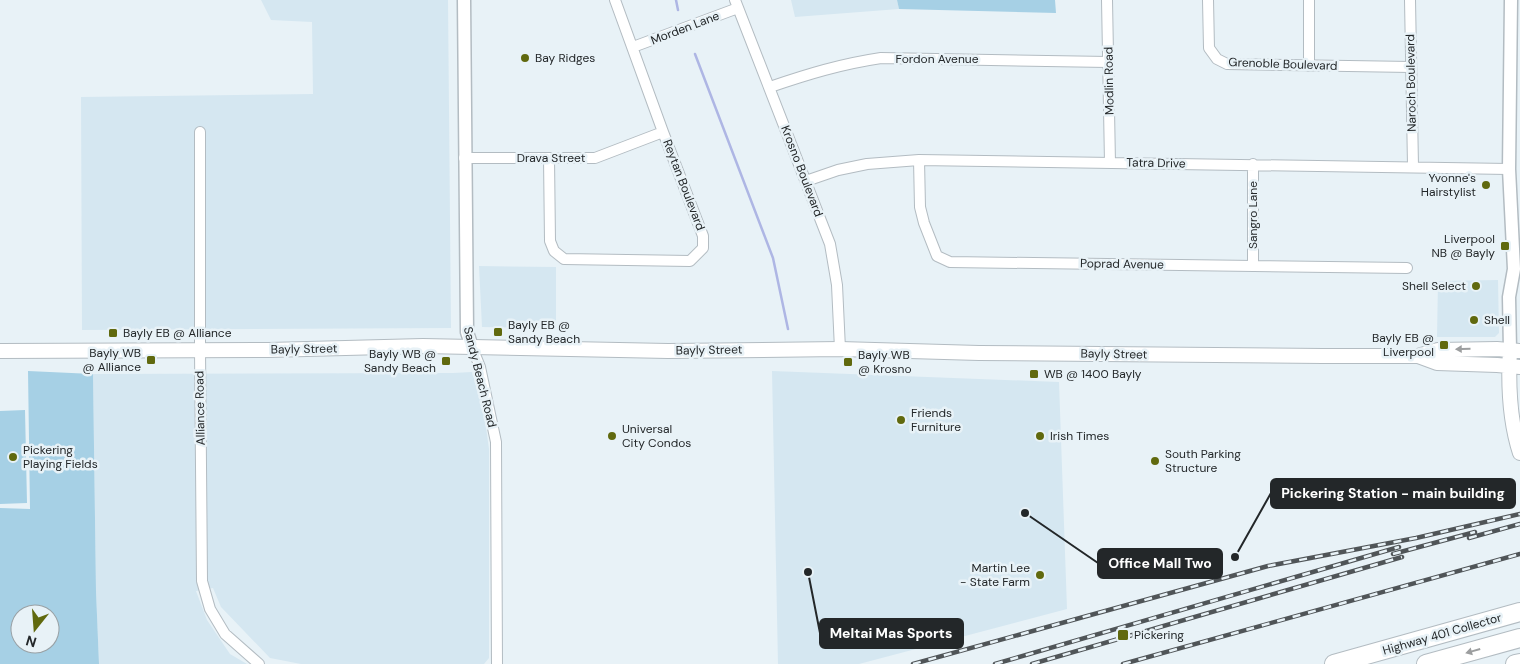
<svg xmlns="http://www.w3.org/2000/svg" width="1520" height="664" viewBox="0 0 1520 664" font-family="'DM Sans',sans-serif">
	<style>
		.built { fill: #d5e7f1 }
		.green { fill: #a6d0e5; fill-rule: evenodd }
		.lines { fill: none; stroke-linecap: round; stroke-linejoin: round }
		.stream { stroke: #aeb6e4; stroke-width: 2.5 }
		.minor-casing { stroke: #b3bcc2; stroke-width: 12 }
		.tertiary-casing { stroke: #b3bcc2; stroke-width: 15 }
		.secondary-casing { stroke: #b3bcc2; stroke-width: 16 }
		.motorway-casing { stroke: #b3bcc2; stroke-width: 20 }
		.minor { stroke: #fff; stroke-width: 10 }
		.tertiary { stroke: #fff; stroke-width: 12 }
		.secondary { stroke: #fff; stroke-width: 14 }
		.motorway { stroke: #fff; stroke-width: 18 }
		.rail-casing { stroke: #505558; stroke-width: 4.5 }
		.rail { stroke: #e8f2f7; stroke-width: 2.5; stroke-dasharray: 8; stroke-linecap: butt }
		.oneway { fill: #9c9e9f }
		.poi-dot { fill: #60690e; stroke: #e8f2f7; stroke-width: 2 }
		.labels { text-anchor: middle; dominant-baseline: central; stroke-width: 5; stroke-linejoin: round; paint-order: stroke }
		.street-label { font-size: 12px; fill: #232729; stroke: #e8f2f7 }
		.poi-label { font-size: 12px; fill: #232729; stroke: #e8f2f7; text-anchor: start }
		.leader { fill: none; stroke: #232729; stroke-width: 2 }
		.callout-dot { fill: #232729; stroke: #e8f2f7; stroke-width: 2 }
		.callout { fill: #232729; stroke: #232729; stroke-width: 2 }
		.callout-label { font-size: 14px; text-anchor: middle; font-weight: bold; fill: #fff }
	</style>
	<rect width="100%" height="100%" fill="#e8f2f7"/>
	<!-- built -->
	<path class="built" d="M261 0H448L451 328 82 330 81 97 313 94 312 22 271 20Z
		M791 0H897L899 9 795 17Z
		M479 266 556 267V328L482 327Z
		M1498 280 1499 333 1495 337H1437L1438 281Z
		M772 371 1059 382 1067 609 859 664H778Z
		M472 372 483 406 489 449V658L484 664H301L270 658 221 607 213 588 196 591 207 620 230 654 247 664H99L96 591 93 374 453 373Z"/>
	<!-- green -->
	<path class="green" d="M897 0H1055L1056 13 899 9Z
		M28 371 93 374 96 591 99 664H0V508L30 509ZM20 614H50V644H20Z
		M25 410 27 503 0 504V411Z"/>
	<g class="lines">
		<!-- stream -->
		<path class="stream" d="M676 0 678 10
			M695 54 773 258 788 329"/>
		<defs>
			<path id="minor" d="M735 0 830 244 837 285 840 349
				M1107 0 1110 163
				M1208 0 1209 48 1217 59 1227 64 1411 67
				M1309 0V66
				M1410 0 1413 166
				M633 47 738 8
				M770 87C808 74 841 64 881 58L1108 62
				M200 132V350L202 581 210 609 225 634 259 664
				M464 158H595L663 132
				M549 158 550 241 554 251 564 259 690 261 703 248V236L663 132 615 0
				M919 160 920 207 924 223 937 256 950 262 1407 268
				M1253 164V266
				M806 181 838 170 867 164 919 160 1509 169
				M472 347 480 367 496 442 497 664"/>
			<path id="tertiary" d="M464 0 467 332 472 347
				M1510 350 1509 297 1514 269 1509 169 1511 0"/>
			<path id="secondary" d="M1510 350C1508 385 1509 419 1520 453
				M0 351 268 350 423 346 668 351 840 349 979 353 1323 356H1418L1438 350 1497 349 1520 351
				M1418 356 1437 363 1497 365 1520 367"/>
			<path id="motorway" d="M1334 664 1520 612
				M1426 664 1520 638
				M1515 664 1520 663"/>
		</defs>
		<!-- minor casing -->
		<use href="#minor" class="minor-casing"/>
		<!-- tertiary casing -->
		<use href="#tertiary" class="tertiary-casing"/>
		<!-- secondary casing -->
		<use href="#secondary" class="secondary-casing"/>
		<!-- motorway casing -->
		<use href="#motorway" class="motorway-casing"/>
		<!-- minor -->
		<use href="#minor" class="minor"/>
		<!-- tertiary -->
		<use href="#tertiary" class="tertiary"/>
		<!-- secondary -->
		<use href="#secondary" class="secondary"/>
		<!-- motorway -->
		<use href="#motorway" class="motorway"/>
		<defs>
			<path id="rail" d="M1469 538 1520 524
				M1393 554 1475 532
				M913 664 1268 566 1416 538 1520 514
				M995 664 1399 547
				M1032 664 1402 557
				M1123 664 1520 554"/>
		</defs>
		<!-- rail casing -->
		<use href="#rail" class="rail-casing"/>
		<!-- rail -->
		<use href="#rail" class="rail"/>
	</g>
	<!-- one-way arrows -->
	<defs><path id="oneway-solid" d="M-6-.8H1V-3.2L6.5 0L1 3.2V.8H-6Z" transform="scale(1.25)"/></defs>
	<g class="oneway">
		<use href="#oneway-solid" transform="translate(1463 349) rotate(179)"/>
		<use href="#oneway-solid" transform="translate(1473 651) rotate(164)"/>
	</g>
	<!-- markers -->
	<g class="poi-dot">
		<circle cx="525" cy="58" r="5"/>
		<circle cx="1486" cy="185" r="5"/>
		<rect x="1500" y="241" width="10" height="10" rx="2.5"/>
		<circle cx="1476" cy="286" r="5"/>
		<circle cx="1474" cy="320" r="5"/>
		<rect x="493" y="327" width="10" height="10" rx="2.5"/>
		<rect x="108" y="328" width="10" height="10" rx="2.5"/>
		<rect x="1439" y="340" width="10" height="10" rx="2.5"/>
		<rect x="146" y="355" width="10" height="10" rx="2.5"/>
		<rect x="441" y="356" width="10" height="10" rx="2.5"/>
		<rect x="843" y="357" width="10" height="10" rx="2.5"/>
		<rect x="1029" y="369" width="10" height="10" rx="2.5"/>
		<circle cx="901" cy="420" r="5"/>
		<circle cx="612" cy="436" r="5"/>
		<circle cx="1040" cy="436" r="5"/>
		<circle cx="13" cy="457" r="5"/>
		<circle cx="1155" cy="461" r="5"/>
		<circle cx="1040" cy="575" r="5"/>
		<rect x="1117" y="629" width="12" height="12" rx="2.5"/>
	</g>
	<g class="labels">
		<!-- street labels -->
		<g class="street-label">
			<text transform="translate(685 28) rotate(-21)">Morden Lane</text>
			<text x="937" y="59">Fordon Avenue</text>
			<text transform="translate(1283 64) rotate(2)">Grenoble Boulevard</text>
			<text transform="translate(1109 81) rotate(-91)">Modlin Road</text>
			<text transform="translate(1411 83) rotate(-91)">Naroch Boulevard</text>
			<text x="551" y="158">Drava Street</text>
			<text transform="translate(1156 163) rotate(1)">Tatra Drive</text>
			<text transform="translate(802 171) rotate(69)">Krosno Boulevard</text>
			<text transform="translate(684 185) rotate(69)">Reytan Boulevard</text>
			<text transform="translate(1253 215) rotate(-90)">Sangro Lane</text>
			<text transform="translate(1122 264) rotate(1)">Poprad Avenue</text>
			<text transform="translate(304 349) rotate(-1)">Bayly Street</text>
			<text transform="translate(709 350) rotate(-1)">Bayly Street</text>
			<text transform="translate(1114 354) rotate(1)">Bayly Street</text>
			<text transform="translate(480 377) rotate(76)">Sandy Beach Road</text>
			<text transform="translate(200 408) rotate(-91)">Alliance Road</text>
			<text transform="translate(1442 634) rotate(-16)">Highway 401 Collector</text>
		</g>
		<!-- poi labels -->
		<g class="poi-label">
			<text x="535" y="58">Bay Ridges</text>
			<text x="1476" y="178" text-anchor="end">Yvonne's<tspan x="1476" dy="14">Hairstylist</tspan></text>
			<text x="1495" y="239" text-anchor="end">Liverpool<tspan x="1495" dy="14">NB @ Bayly</tspan></text>
			<text x="1466" y="286" text-anchor="end">Shell Select</text>
			<text x="1484" y="320">Shell</text>
			<text x="508" y="325">Bayly EB @<tspan x="508" dy="14">Sandy Beach</tspan></text>
			<text x="123" y="333">Bayly EB @ Alliance</text>
			<text x="1434" y="338" text-anchor="end">Bayly EB @<tspan x="1434" dy="14">Liverpool</tspan></text>
			<text x="141" y="353" text-anchor="end">Bayly WB<tspan x="141" dy="14">@ Alliance</tspan></text>
			<text x="436" y="354" text-anchor="end">Bayly WB @<tspan x="436" dy="14">Sandy Beach</tspan></text>
			<text x="858" y="355">Bayly WB<tspan x="858" dy="14">@ Krosno</tspan></text>
			<text x="1044" y="374">WB @ 1400 Bayly</text>
			<text x="911" y="413">Friends<tspan x="911" dy="14">Furniture</tspan></text>
			<text x="622" y="429">Universal<tspan x="622" dy="14">City Condos</tspan></text>
			<text x="1050" y="436">Irish Times</text>
			<text x="23" y="450">Pickering<tspan x="23" dy="14">Playing Fields</tspan></text>
			<text x="1165" y="454">South Parking<tspan x="1165" dy="14">Structure</tspan></text>
			<text x="1030" y="568" text-anchor="end">Martin Lee<tspan x="1030" dy="14">- State Farm</tspan></text>
			<text x="1134" y="635">Pickering</text>
		</g>
	</g>
	<!-- callouts -->
	<path class="leader" d="M1235 557L1271 493M1025 513L1098 563M808 572L820 633"/>
	<g class="callout-dot">
		<circle cx="1235" cy="557" r="5"/>
		<circle cx="1025" cy="513" r="5"/>
		<circle cx="808" cy="572" r="5"/>
	</g>
	<g class="callout">
		<rect x="1271" y="479" width="244" height="29" rx="5"/>
		<rect x="1098" y="549" width="124" height="29" rx="5"/>
		<rect x="820" y="619" width="143" height="29" rx="5"/>
	</g>
	<g class="callout-label">
		<text x="1393" y="498">Pickering Station - main building</text>
		<text x="1160" y="568">Office Mall Two</text>
		<text x="891" y="638">Meltai Mas Sports</text>
	</g>
	<!-- north arrow -->
	<g transform="translate(35 629) rotate(197)"><circle r="24" fill="#e8f2f7" stroke="#99a1a5"/>
	<path d="M0-4L9 19L0 12L-9 19Z" fill="#60690e"/>
	<text y="-8" font-size="14" font-weight="bold" text-anchor="middle" fill="#232729">N</text>
	</g>
</svg>
